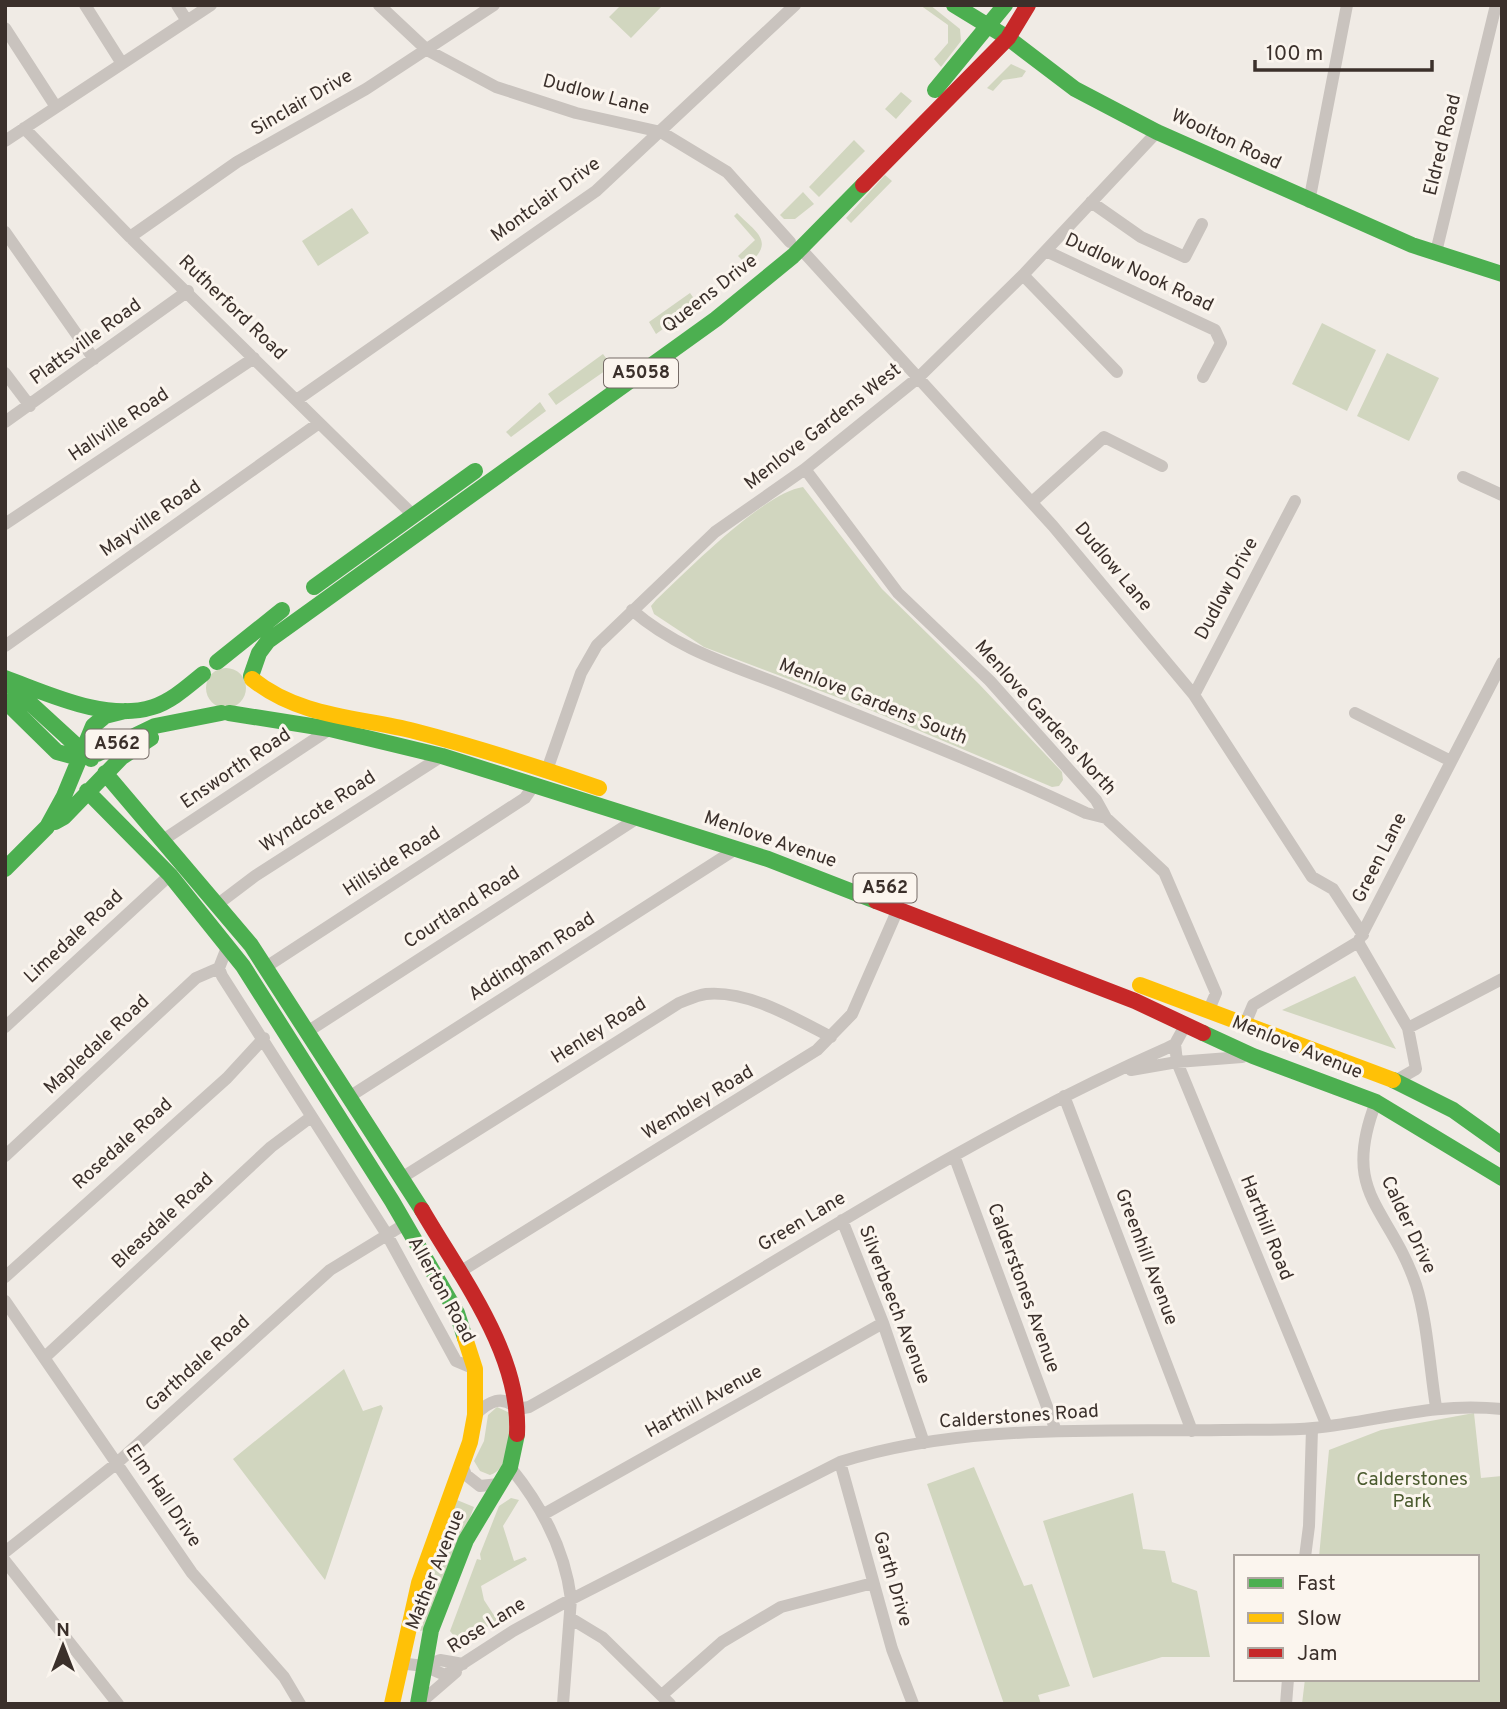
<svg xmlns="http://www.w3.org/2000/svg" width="1507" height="1709" viewBox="0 0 1507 1709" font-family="Overpass,sans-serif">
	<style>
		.green { fill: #d1d6bf }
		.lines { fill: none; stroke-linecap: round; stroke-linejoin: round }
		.street { stroke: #c9c3be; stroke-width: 12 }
		.fast { stroke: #4caf50; stroke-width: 16 }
		.slow { stroke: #ffc107; stroke-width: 16 }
		.jam { stroke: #c62828; stroke-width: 16 }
		.labels { text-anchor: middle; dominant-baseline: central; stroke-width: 6; stroke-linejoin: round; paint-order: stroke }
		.shield { fill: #fbf5ee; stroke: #756b66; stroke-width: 2 }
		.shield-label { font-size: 18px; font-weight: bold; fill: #3b302b }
		.street-label { font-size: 19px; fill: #3b302b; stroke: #fbf5ee }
		.park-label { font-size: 19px; fill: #4a5a2e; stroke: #fbf5ee }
	</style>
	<rect width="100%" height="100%" fill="#f0ebe5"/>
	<!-- green -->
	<path class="green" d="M621 5H663L631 38 609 17Z
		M920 5H930L960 29 961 41 941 67 934 59 948 43V25Z
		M1011 64 1026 71 1022 77 1003 80 993 91 987 88Z
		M901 92 912 101 896 119 885 109Z
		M854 140 865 151 819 197 809 187Z
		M885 175 892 181 851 223 846 218Z
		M803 192 814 204 795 219H784L780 215Z
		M352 208 369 233 318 266 302 241Z
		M737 213C757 233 776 242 747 265L738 256 755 240 734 216Z
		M690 293 698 304 656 334 649 322Z
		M1322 323 1376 350 1347 411 1292 384Z
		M1387 353 1439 378 1409 441 1357 416Z
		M603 354 612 366 556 405 548 394Z
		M540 402 546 411 511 437 506 432Z
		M803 487 882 589 979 684 1062 772 1063 780 1059 786 1052 787 863 707 704 647 654 614 651 606 656 600C687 571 763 493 803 487Z
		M206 688a20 20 0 1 1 40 0a20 20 0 1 1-40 0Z
		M1355 976 1396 1049 1282 1010Z
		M344 1369 363 1411 381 1405 383 1408 325 1580 233 1459Z
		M497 1407 510 1413C510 1431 511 1469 490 1475L480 1471 474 1461 484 1441 488 1415Z
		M1474 1413 1481 1478 1502 1476V1704H1302L1305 1679H1477V1557H1319L1329 1450 1381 1430Z
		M974 1467 1024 1586 1032 1584 1070 1686 1038 1695 1041 1704H1004L927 1484Z
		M1133 1493 1143 1549 1165 1551 1172 1582 1197 1591 1210 1657H1162L1093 1678 1043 1521Z
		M511 1498 519 1500 503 1526 514 1561 525 1557 527 1560 481 1586 484 1600 497 1620 461 1645 450 1631 477 1559 481 1560 480 1554 499 1506Z
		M457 1500 474 1507 426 1630 413 1632 421 1601Z"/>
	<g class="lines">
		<!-- street -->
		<path class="street" d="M85 5 121 62
			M177 5 187 21
			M379 5 427 50 496 87 576 113 661 132 727 172 790 242
			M5 28 56 107
			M24 128 130 237 413 515
			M5 141 211 5
			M1091 202 1141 237 1185 257 1202 224
			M1309 202 1347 5
			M5 232 94 359
			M130 237 237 162 366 89 494 5
			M800 248 1053 526 1194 695 1312 877 1333 889 1363 935
			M1046 251 1215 330 1221 343 1203 377
			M1436 252 1496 5
			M1023 275 1117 372
			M5 373 30 406
			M298 399 596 191 795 5
			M5 422 188 291
			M805 469 898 593 990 681 1096 800 1106 818 1164 872 1216 993 1208 1012
			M1463 477 1502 495
			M1032 502 1104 437 1162 466
			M5 524 254 358
			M632 610C680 652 739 667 797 691 894 730 992 768 1086 813L1106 818
			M5 646 319 423
			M1194 695 1295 501
			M1355 713 1451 761
			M547 770 581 673 597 645 715 532 805 469 919 377 1023 275 1157 132
			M163 840 327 731
			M218 904 255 876 442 756
			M1358 942 1408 1028 1416 1069 1397 1080
			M228 945 219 968 222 976 386 1233 456 1361 475 1369
			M266 967 525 798 534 785
			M1245 1024 1253 1005 1358 942 1502 663
			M5 1027 170 875
			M1408 1028 1502 979
			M307 1032 636 819
			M1175 1044 1177 1062 1327 1426
			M1131 1070 1177 1062 1242 1057
			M1064 1096 1192 1431
			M349 1097 736 849
			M1376 1102C1340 1195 1389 1206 1416 1285 1427 1319 1430 1370 1436 1407
			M5 1156 196 978 219 968
			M955 1158 1056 1431
			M403 1177 679 1003C687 1000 697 995 706 994 748 990 794 1018 831 1037
			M842 1220 883 1323 924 1443
			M458 1273 817 1050 852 1014 898 909
			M5 1277 227 1078 264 1038
			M5 1301 192 1573 284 1677 300 1704
			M44 1358 271 1147 311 1117
			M475 1415C489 1401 502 1394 518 1409L529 1407C741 1288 942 1147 1165 1049L1175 1044 1186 1024
			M840 1462 892 1649 913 1704
			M462 1465 466 1475 480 1486 499 1484
			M510 1467C541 1505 565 1550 571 1599L563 1704
			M544 1514 883 1323
			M5 1552 117 1463 330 1270 405 1224
			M1305 1557 1309 1526 1312 1429
			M5 1561 118 1704
			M570 1618 603 1638 670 1704
			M399 1663 424 1666 440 1660 463 1664
			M424 1666 445 1675 513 1631 562 1604 840 1462C964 1423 1096 1432 1223 1430 1253 1429 1284 1431 1313 1428 1382 1421 1430 1402 1502 1409
			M662 1695 722 1642 781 1607 873 1583
			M419 1704 456 1672
			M1286 1704 1288 1679"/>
		<!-- fast -->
		<path class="fast" d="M954 5 1008 38 1075 89 1157 132 1412 245 1502 274
			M935 90 1005 5
			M314 587 475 471
			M217 662 282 610
			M251 676 259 653 268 641 716 319 793 256 863 185
			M5 678C49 694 106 722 153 707 172 701 188 686 203 674
			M7 682 91 759
			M5 701 57 752 79 758 97 754 155 726 221 713
			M229 713 330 729 442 756 768 859 876 901
			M105 773 251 945 422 1210
			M87 791 170 875 243 966 392 1201 457 1313 465 1338
			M55 822 64 817 122 757 151 738
			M5 869 47 827 64 796 93 726 105 716 125 711
			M1203 1033 1253 1056 1376 1102 1502 1178
			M1393 1080 1453 1110 1502 1145
			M418 1704 431 1630 466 1540 510 1467 517 1434"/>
		<!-- slow -->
		<path class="slow" d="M252 679C299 717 357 717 414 731 476 747 538 767 599 788
			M1140 985 1393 1080
			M392 1704 419 1583 470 1442 475 1415V1369L465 1338"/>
		<!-- jam -->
		<path class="jam" d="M863 185 1008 38 1028 5
			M876 901 1135 1001 1203 1033
			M422 1210C461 1277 521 1354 517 1434"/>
	</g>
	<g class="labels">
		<!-- shield labels -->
		<g class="shield">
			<rect x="604" y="358.5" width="74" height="29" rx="5"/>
			<rect x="85.5" y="729.5" width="63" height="29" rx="5"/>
			<rect x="853.5" y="873.5" width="63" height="29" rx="5"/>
		</g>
		<g class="shield-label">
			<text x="641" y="373">A5058</text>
			<text x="117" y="744">A562</text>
			<text x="885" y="888">A562</text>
		</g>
		<!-- street labels -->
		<g class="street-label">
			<text transform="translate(596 95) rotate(15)">Dudlow Lane</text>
			<text transform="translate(302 103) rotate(-30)">Sinclair Drive</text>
			<text transform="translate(1226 140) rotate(25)">Woolton Road</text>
			<text transform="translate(1443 145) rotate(-76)">Eldred Road</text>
			<text transform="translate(546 200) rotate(-36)">Montclair Drive</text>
			<text transform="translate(1139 273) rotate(25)">Dudlow Nook Road</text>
			<text transform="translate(710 294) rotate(-38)">Queens Drive</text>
			<text transform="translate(232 308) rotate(44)">Rutherford Road</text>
			<text transform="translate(86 342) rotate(-36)">Plattsville Road</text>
			<text transform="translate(119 425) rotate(-34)">Hallville Road</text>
			<text transform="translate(823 427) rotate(-38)">Menlove Gardens West</text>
			<text transform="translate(151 519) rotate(-35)">Mayville Road</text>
			<text transform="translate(1113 567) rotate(50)">Dudlow Lane</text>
			<text transform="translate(1227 589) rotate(-62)">Dudlow Drive</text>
			<text transform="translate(873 702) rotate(22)">Menlove Gardens South</text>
			<text transform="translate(1045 718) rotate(48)">Menlove Gardens North</text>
			<text transform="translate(236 769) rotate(-34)">Ensworth Road</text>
			<text transform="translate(318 812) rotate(-33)">Wyndcote Road</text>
			<text transform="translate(770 840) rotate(19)">Menlove Avenue</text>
			<text transform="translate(1380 858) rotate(-63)">Green Lane</text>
			<text transform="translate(392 862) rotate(-33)">Hillside Road</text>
			<text transform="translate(462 908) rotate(-33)">Courtland Road</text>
			<text transform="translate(74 937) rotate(-43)">Limedale Road</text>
			<text transform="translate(532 957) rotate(-33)">Addingham Road</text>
			<text transform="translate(599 1031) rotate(-32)">Henley Road</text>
			<text transform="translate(97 1045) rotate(-43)">Mapledale Road</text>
			<text transform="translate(1297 1048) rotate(22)">Menlove Avenue</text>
			<text transform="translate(698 1103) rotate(-31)">Wembley Road</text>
			<text transform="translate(123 1144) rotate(-42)">Rosedale Road</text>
			<text transform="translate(163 1221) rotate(-43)">Bleasdale Road</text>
			<text transform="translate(802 1222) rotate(-31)">Green Lane</text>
			<text transform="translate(1408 1225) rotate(65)">Calder Drive</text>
			<text transform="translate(1266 1228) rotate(68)">Harthill Road</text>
			<text transform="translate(1146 1257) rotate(69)">Greenhill Avenue</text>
			<text transform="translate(1023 1288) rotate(70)">Calderstones Avenue</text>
			<text transform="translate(441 1290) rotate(61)">Allerton Road</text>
			<text transform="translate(894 1305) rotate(69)">Silverbeech Avenue</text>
			<text transform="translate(198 1364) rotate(-42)">Garthdale Road</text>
			<text transform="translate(704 1402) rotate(-29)">Harthill Avenue</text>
			<text transform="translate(1019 1417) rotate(-4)">Calderstones Road</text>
			<text transform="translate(163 1496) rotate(56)">Elm Hall Drive</text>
			<text transform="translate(436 1570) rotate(-68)">Mather Avenue</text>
			<text transform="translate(892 1579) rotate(74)">Garth Drive</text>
			<text transform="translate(487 1626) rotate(-32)">Rose Lane</text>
		</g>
		<!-- park labels -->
		<g class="park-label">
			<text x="1412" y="1480">Calderstones<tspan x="1412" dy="22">Park</tspan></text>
		</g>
	</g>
	<!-- border -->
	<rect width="1507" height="1709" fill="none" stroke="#3b302b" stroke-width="14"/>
	<!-- legend -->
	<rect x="1234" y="1555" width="245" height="126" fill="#fbf5ee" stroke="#aea6a0" stroke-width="2"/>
	<rect x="1248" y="1578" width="35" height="10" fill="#4caf50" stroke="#aea6a0" stroke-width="2"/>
	<text x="1297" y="1590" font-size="21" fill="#3b302b">Fast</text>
	<rect x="1248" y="1613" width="35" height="10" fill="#ffc107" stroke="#aea6a0" stroke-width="2"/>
	<text x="1297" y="1625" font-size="21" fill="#3b302b">Slow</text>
	<rect x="1248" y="1648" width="35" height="10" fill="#c62828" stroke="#aea6a0" stroke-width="2"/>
	<text x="1297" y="1660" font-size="21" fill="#3b302b">Jam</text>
	<!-- north arrow -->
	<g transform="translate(63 1646)" stroke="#fbf5ee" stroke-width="5" paint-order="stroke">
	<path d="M0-5L12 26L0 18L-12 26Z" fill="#3b302b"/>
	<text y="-10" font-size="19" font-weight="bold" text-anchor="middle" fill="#3b302b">N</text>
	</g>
	<!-- scale -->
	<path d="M1255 60v10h177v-10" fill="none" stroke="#3b302b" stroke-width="3.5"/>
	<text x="1266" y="60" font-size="21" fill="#3b302b" stroke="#fbf5ee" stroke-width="5" paint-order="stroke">100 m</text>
</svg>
